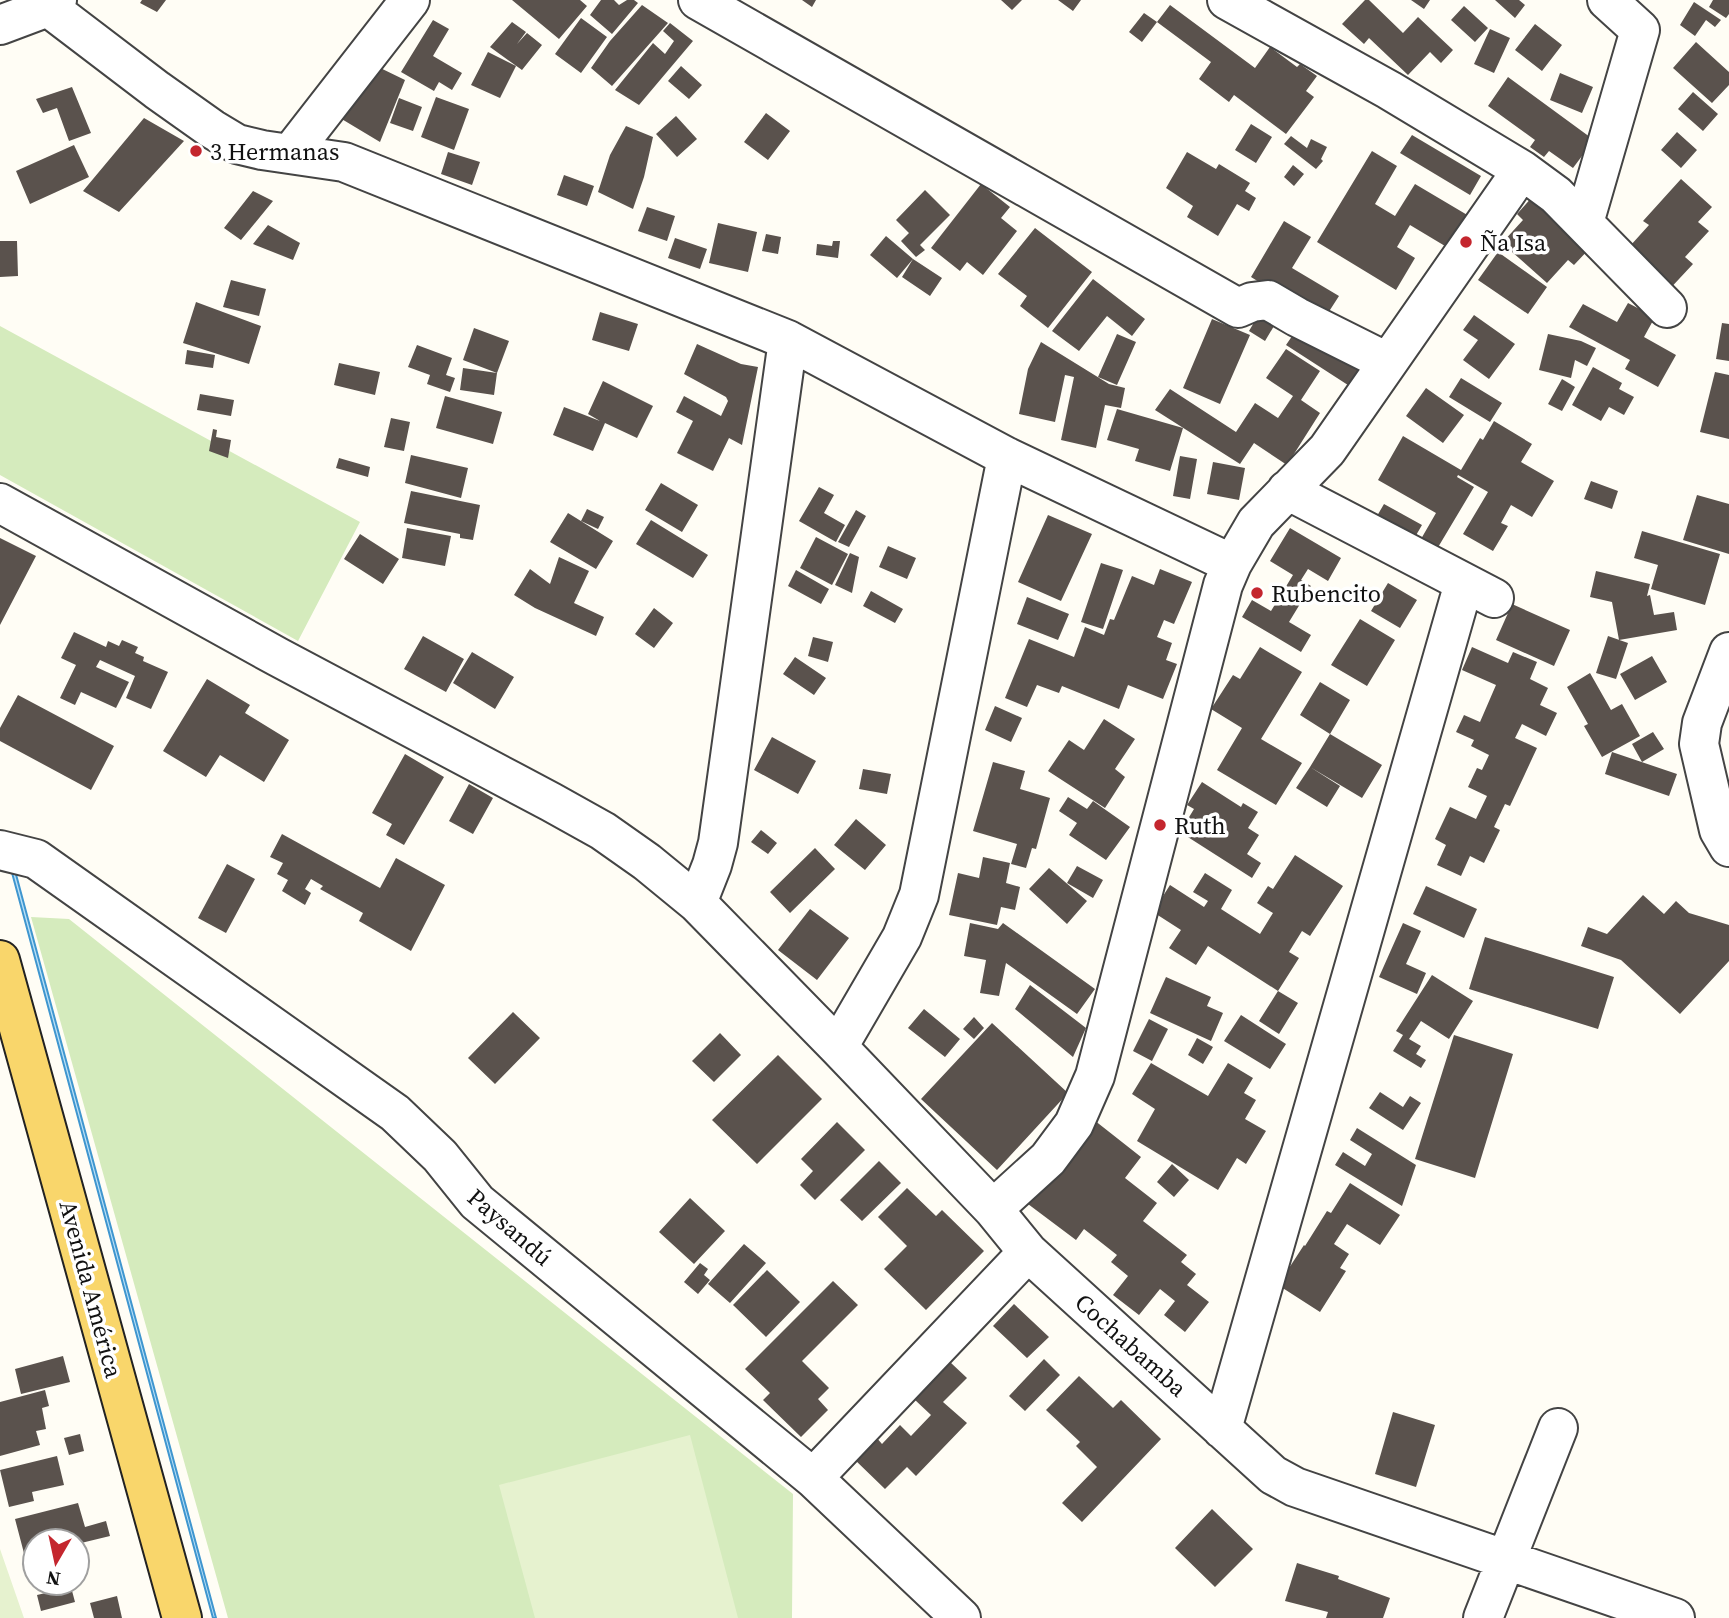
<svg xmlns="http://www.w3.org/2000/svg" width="1729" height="1618" viewBox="0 0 1729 1618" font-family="'Source Serif 4',serif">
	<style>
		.green { fill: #d5ebbd }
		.pitch { fill: #e6f2cf }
		.water { fill: #b9e0f7; stroke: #3f96cf; stroke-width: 2 }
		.building { fill: #5a524d }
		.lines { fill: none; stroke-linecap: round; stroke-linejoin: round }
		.minor-casing { stroke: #444; stroke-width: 42 }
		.major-casing { stroke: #222; stroke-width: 42 }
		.minor { stroke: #fff; stroke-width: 38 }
		.major { stroke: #f9d66b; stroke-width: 38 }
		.poi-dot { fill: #c4262e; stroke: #fff; stroke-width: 2.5 }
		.labels { text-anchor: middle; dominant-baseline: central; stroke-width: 7; stroke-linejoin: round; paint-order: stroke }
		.poi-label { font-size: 24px; fill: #111; stroke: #fff; text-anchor: start }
		.street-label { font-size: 24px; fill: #111; stroke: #fff }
	</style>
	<rect width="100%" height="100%" fill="#fffdf5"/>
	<!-- green -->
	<path class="green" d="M0 326 360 522 298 641 0 475Z
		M31 917 69 919 793 1494 792 1618H228Z"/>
	<!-- pitch -->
	<path class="pitch" d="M690 1435 738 1618H535L499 1485Z
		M0 1549 24 1618H0Z"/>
	<!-- water -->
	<path class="water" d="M14 867 216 1618H213L11 869Z"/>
	<!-- building -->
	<path class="building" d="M142 0H166L157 12 140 3Z
		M512 0H580L587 6 559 39Z
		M601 0H614L619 5 627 0H634L638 3 612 34 590 15Z
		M802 0H816L812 7Z
		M1001 0H1022L1012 10Z
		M1058 0H1081L1073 11Z
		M1365 0H1369L1403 33 1418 17 1453 50 1441 63 1430 52 1408 75 1369 38 1364 44 1342 24Z
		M1411 0H1430L1424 9Z
		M1495 0H1519L1525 5 1515 18Z
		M1713 0H1729V14L1726 18 1709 7Z
		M1694 2 1721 20 1715 27 1706 20 1695 36 1680 25Z
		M642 5 668 23 612 86 591 68 610 41Z
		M1170 5 1255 68 1270 47 1297 67 1300 64 1317 76 1306 91 1314 97 1286 134 1234 95 1229 102 1199 79 1211 62 1157 22 1142 42 1129 32 1144 13 1157 22Z
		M1464 6 1488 28 1475 42 1451 20Z
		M581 18 607 37 581 73 555 54Z
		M433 20 449 29 433 56 462 73 452 90 439 82 434 91 401 72Z
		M512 22 526 32 517 44 527 33 542 45 522 70 490 47Z
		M670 23 693 41 639 105 615 90 653 43 665 54 674 41 663 31Z
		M1535 24 1562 45 1542 71 1515 50Z
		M1490 29 1510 38 1494 73 1474 64Z
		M1696 42 1729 72V85L1712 103 1673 68Z
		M488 52 516 66 500 98 471 85Z
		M370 63 405 80 380 142 340 118Z
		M681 66 702 85 689 99 668 81Z
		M1560 73 1593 87 1582 113 1550 100Z
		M1508 77 1594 140 1573 168 1549 151 1544 157 1530 147 1535 140 1488 106Z
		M72 87 91 133 69 141 57 108 43 113 36 99Z
		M1693 92 1718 114 1703 131 1678 109Z
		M436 97 469 109 454 150 421 137Z
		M399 98 422 107 413 131 390 123Z
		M766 113 790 131 768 160 744 142Z
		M676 116 697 139 677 157 656 134Z
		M144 118 184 141 119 212 83 191Z
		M1251 124 1272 137 1256 163 1235 150Z
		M626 126 653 137 644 177 633 209 598 192 610 155Z
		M1677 132 1697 150 1681 168 1661 150Z
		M1412 135 1481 176 1470 195 1400 153Z
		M1291 136 1307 148 1311 139 1327 147 1321 159 1323 161 1316 169 1284 144Z
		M74 145 89 177 30 204 16 171Z
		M1372 151 1397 166 1375 204 1395 216 1415 184 1469 216 1450 249 1410 225 1397 247 1415 258 1396 290 1317 242Z
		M448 152 480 162 472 185 441 174Z
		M1187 152 1216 169 1219 164 1250 183 1245 191 1256 198 1249 211 1237 204 1218 236 1187 217 1193 206 1166 188Z
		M1293 165 1304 174 1294 186 1284 177Z
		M564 175 594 186 587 206 557 195Z
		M1681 179 1712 207 1698 222 1709 231 1685 257 1693 264 1665 294 1621 256 1649 225 1643 221Z
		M981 184 1010 207 1001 218 1017 231 983 275 967 262 960 271 931 248Z
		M925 190 950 215 920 245 925 250 916 257 901 241 909 233 896 220Z
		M253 191 273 201 241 240 224 228Z
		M1533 196 1591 247 1574 265 1568 260 1547 283 1502 243 1523 220 1517 214Z
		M647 207 675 216 667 241 638 231Z
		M1284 221 1311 237 1292 268 1339 296 1319 327 1277 293 1251 277Z
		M718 223 757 232 748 272 709 263Z
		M268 225 300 243 293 260 253 244Z
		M1035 228 1092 272 1048 328 1020 306 1027 296 998 274Z
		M766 234 781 237 778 254 762 251Z
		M886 236 913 259 942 278 930 296 902 277 913 259 897 278 870 255Z
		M675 238 707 249 700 269 668 258Z
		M0 241H17L18 276 0 277Z
		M833 241H840L838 258 816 255 817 244 832 246Z
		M1498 252 1547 287 1528 314 1478 280Z
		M1093 279 1145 319 1132 336 1107 316 1079 351 1052 331Z
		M231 280 266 289 259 316 223 307Z
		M196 302 261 326 249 364 183 343Z
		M1628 303 1655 317 1644 337 1676 355 1658 387 1625 369 1630 360 1569 327 1583 304 1617 322Z
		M1263 307 1280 316 1265 341 1249 331Z
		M600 312 638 324 629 351 592 340Z
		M1474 315 1515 344 1489 379 1463 360 1478 340 1463 330Z
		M1212 319 1250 335 1220 404 1183 388Z
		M1301 323 1365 365 1351 387 1286 345Z
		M1722 323 1729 324V361L1716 359Z
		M474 328 509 341 497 373 463 360Z
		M1117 334 1136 342 1117 385 1098 377Z
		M1548 334 1581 341 1596 348 1587 366 1575 360 1571 378 1539 370Z
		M1041 342 1109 384 1125 388 1121 408 1105 405 1096 448 1061 440 1074 377 1065 375 1055 422 1019 414 1028 369Z
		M697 344 741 364 758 367 742 445 729 438 713 471 677 453 693 421 676 412 684 396 721 416 728 401 726 397 684 374Z
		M417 345 452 358 446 375 455 378 450 392 427 384 430 375 408 367Z
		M1286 349 1320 371 1301 400 1320 413 1287 465 1254 443 1240 464 1155 410 1170 389 1236 432 1255 403 1278 418 1293 396 1266 378Z
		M187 350 215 355 213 368 185 364Z
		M339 363 380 372 375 395 334 385Z
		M1593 367 1622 383 1619 389 1634 397 1624 415 1609 407 1601 421 1572 405Z
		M463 368 497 373 494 395 460 390Z
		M1715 372 1729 375V439L1700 432Z
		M1461 378 1502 403 1490 422 1449 397Z
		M1562 379 1575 387 1562 411 1548 404Z
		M603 381 653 406 637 438 605 423 593 451 553 435 564 407 600 421 588 414Z
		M1426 388 1464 415 1443 443 1406 416Z
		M200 394 234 400 231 416 197 410Z
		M445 396 502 412 493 444 436 428Z
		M1117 409 1183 428 1170 471 1135 461 1139 449 1107 440Z
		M391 418 410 422 404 451 384 447Z
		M1494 421 1532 444 1521 462 1554 481 1532 517 1511 505 1501 523 1508 526 1493 551 1463 534 1488 492 1458 475 1457 477 1474 487 1437 549 1421 539 1436 513 1378 480 1403 436 1461 470 1480 438 1483 440Z
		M213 429 217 430 216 437 231 440 228 458 209 451Z
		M411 455 468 468 461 498 405 483Z
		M1180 456 1197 459 1190 499 1173 496Z
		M339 458 370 467 368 477 336 468Z
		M1213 462 1245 468 1239 500 1207 494Z
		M1591 481 1618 491 1612 509 1584 499Z
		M661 483 698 505 682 532 645 510Z
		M819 487 834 495 824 513 845 525 836 542 799 521Z
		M411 491 480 505 473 540 460 538V534L404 523Z
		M1697 495 1729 504V554L1683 540Z
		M1384 504 1422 525 1415 537 1377 516Z
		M587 509 604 517 598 529 581 521Z
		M856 510 866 516 849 547 838 542Z
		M568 513 613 541 596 569 550 542Z
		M1048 515 1092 534 1061 601 1018 582Z
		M651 520 708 555 693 578 636 544Z
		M407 528 451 536 445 566 402 558Z
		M1290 528 1341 558 1328 581 1308 569 1301 580 1311 586 1289 622 1311 635 1301 652 1242 617 1252 600 1271 611 1293 575 1270 561Z
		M1642 531 1720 554 1705 605 1651 589 1658 565 1634 558Z
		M360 534 399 559 383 584 344 559Z
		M816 537 848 554 832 585 800 568Z
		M0 538 36 556 0 625Z
		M888 546 916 558 907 579 879 567Z
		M850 553 859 557 852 593 835 585Z
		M559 557 589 571 574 603 604 617 596 636 535 608 514 595 530 569 550 584Z
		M1101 563 1123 570 1103 629 1081 622Z
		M1160 569 1192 582 1174 624 1164 620 1157 637 1172 643 1166 660 1177 664 1163 699 1128 685 1119 709 1062 686 1059 693 1037 685 1027 707 1005 698 1029 639 1074 657 1085 627 1104 635 1110 619 1114 620 1132 576 1154 585Z
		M796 570 829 589 821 604 788 586Z
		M1596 571 1650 584 1647 596 1650 595 1654 615 1674 612 1677 630 1619 640 1612 602 1590 597Z
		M1388 583 1417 600 1400 628 1371 611Z
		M871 591 903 609 895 623 863 606Z
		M1027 597 1069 614 1058 640 1017 624Z
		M1512 604 1570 630 1554 666 1496 640Z
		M654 608 673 623 654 648 635 634Z
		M1360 619 1395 640 1367 686 1331 665Z
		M74 632 106 647 108 641 119 646 122 640 138 647 135 653 144 657 143 661 168 672 151 709 126 698 135 676 100 660 96 667 129 682 116 708 81 692 75 705 60 698 76 665 61 658Z
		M423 636 464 659 446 692 404 669Z
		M1608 636 1628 643 1616 679 1596 673Z
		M813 637 833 642 828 662 808 656Z
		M1260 647 1302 672 1261 739 1302 763 1276 805 1217 770 1242 728 1211 709 1233 675 1240 679Z
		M1472 647 1508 663 1513 652 1537 662 1530 679 1548 688 1540 705 1557 713 1546 736 1522 724 1515 738 1537 748 1510 806 1505 804 1494 827 1500 830 1484 863 1470 856 1461 876 1437 865 1446 845 1435 839 1450 807 1476 819 1487 796 1468 787 1477 768 1482 770 1489 755 1471 746 1474 740 1456 732 1464 715 1480 722 1496 685 1462 670Z
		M472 652 514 677 495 709 453 683Z
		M1652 656 1667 682 1635 700 1620 674Z
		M795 657 826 678 814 695 783 674Z
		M1590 673 1611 710 1622 704 1640 736 1602 757 1584 726 1588 724 1567 687Z
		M207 679 250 705 245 713 289 740 264 782 220 755 206 777 163 751Z
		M1320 682 1350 700 1330 734 1300 715Z
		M18 695 114 746 91 790 0 741V728Z
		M995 706 1022 718 1011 742 985 730Z
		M1104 719 1135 739 1115 769 1125 777 1105 808 1048 771 1069 740 1084 750Z
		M1653 732 1664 749 1642 762 1632 744Z
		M1330 734 1382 765 1362 798 1310 767Z
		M772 737 816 761 798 794 754 770Z
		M1612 752 1677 774 1669 796 1605 774Z
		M405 754 444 777 404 845 386 835 392 824 372 813Z
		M993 762 1025 771 1020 789 1050 798 1036 849 1032 848 1026 868 1011 864 1017 844 973 831Z
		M1310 767 1340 786 1327 807 1296 788Z
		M863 769 891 774 887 794 859 789Z
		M1202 782 1241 807 1243 803 1258 812 1248 828 1259 835 1247 854 1261 863 1252 878 1180 832 1194 809 1187 805Z
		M469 784 493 798 473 834 449 821Z
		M1068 797 1087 809 1093 801 1130 827 1106 860 1069 835 1077 823 1059 811Z
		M856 819 886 845 865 870 834 845Z
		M761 830 777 843 768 854 751 842Z
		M282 834 380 888 396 858 445 885 411 951 359 921 363 913 320 889 323 886 311 879 305 889 311 893 305 905 282 891 288 880 277 874 283 863 270 857Z
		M815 848 835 869 790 913 770 892Z
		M1295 855 1343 886 1310 936 1302 931 1289 952 1299 958 1278 991 1298 1003 1279 1034 1259 1021 1278 991 1208 946 1196 965 1169 948 1181 930 1153 912 1170 885 1204 907 1208 901 1193 892 1205 873 1232 890 1221 909 1260 934 1273 913 1257 903 1268 886 1273 889Z
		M983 857 1010 863 1006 883 1020 887 1015 910 1001 907 997 925 949 915 958 873 979 878Z
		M227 864 255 879 226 933 198 918Z
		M1077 866 1103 880 1093 898 1067 883Z
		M1049 868 1087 901 1067 924 1029 889Z
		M1426 886 1477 909 1464 938 1413 914Z
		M1643 895 1664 914 1676 901 1689 913 1729 925V961L1680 1014 1621 960 1581 946 1588 927 1607 934Z
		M810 909 849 938 817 980 778 950Z
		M970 923 998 929 1003 923 1095 989 1077 1014 1006 963 999 996 980 993 986 960 964 956Z
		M1403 923 1421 931 1406 964 1426 973 1417 994 1379 977Z
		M1485 937 1614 977 1598 1029 1469 989Z
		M1432 975 1473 1001 1449 1039 1421 1021 1409 1039 1421 1046 1416 1054 1426 1060 1421 1068 1393 1051 1403 1035 1396 1031Z
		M1166 977 1211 997 1207 1006 1223 1013 1211 1041 1150 1013Z
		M1030 985 1086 1028 1073 1057 1015 1009Z
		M924 1009 960 1039 945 1057 908 1028Z
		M513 1012 540 1038 495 1084 468 1058Z
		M1241 1015 1286 1044 1270 1069 1224 1041Z
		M974 1017 984 1028 974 1039 963 1029Z
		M1149 1019 1168 1029 1152 1061 1133 1051Z
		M992 1023 1068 1093 997 1170 921 1099Z
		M720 1033 741 1055 714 1082 692 1061Z
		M1454 1035 1513 1054 1475 1178 1415 1159Z
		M1197 1038 1213 1047 1203 1064 1188 1055Z
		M778 1055 822 1099 757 1164 712 1120Z
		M1151 1063 1208 1096 1228 1063 1253 1078 1244 1093 1256 1100 1245 1119 1266 1131 1246 1164 1237 1158 1218 1190 1137 1141 1155 1109 1132 1094Z
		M1380 1092 1403 1107 1410 1096 1421 1103 1403 1130 1369 1108Z
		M1094 1120 1141 1157 1125 1178 1157 1203 1143 1221 1187 1255 1181 1262 1196 1274 1187 1285 1209 1302 1185 1332 1164 1315 1175 1301 1160 1289 1139 1315 1113 1295 1128 1276 1111 1262 1117 1255 1084 1229 1076 1240 1028 1204Z
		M837 1122 865 1150 815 1200 800 1185 813 1171 801 1159Z
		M1357 1128 1416 1165 1402 1206 1335 1165 1343 1152 1365 1166 1372 1154 1350 1140Z
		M879 1161 901 1183 862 1221 840 1200Z
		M1172 1164 1189 1180 1174 1197 1157 1182Z
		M1350 1183 1400 1215 1380 1245 1347 1224 1334 1244 1349 1254 1340 1268 1346 1271 1320 1312 1278 1285 1304 1245 1305 1246 1327 1211 1331 1213Z
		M907 1188 936 1216 942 1210 984 1251 926 1310 884 1269 907 1246 878 1217Z
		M690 1198 725 1231 694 1264 659 1232Z
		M744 1244 766 1263 730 1303 708 1284Z
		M700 1263 708 1269 704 1275 710 1280 698 1294 684 1282Z
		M767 1270 800 1302 766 1337 733 1305Z
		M833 1281 858 1305 802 1361 829 1388 818 1399 828 1410 801 1437 763 1400 770 1393 745 1369Z
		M1014 1304 1049 1337 1027 1358 993 1326Z
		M63 1356 70 1382 21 1394 15 1369Z
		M1044 1359 1060 1375 1025 1411 1009 1396Z
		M950 1362 967 1378 943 1402 967 1423 916 1476 907 1467 885 1489 854 1459 876 1437 882 1444 900 1425 911 1436 931 1415 914 1399Z
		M1079 1376 1113 1408 1121 1400 1161 1439 1082 1522 1062 1503 1097 1467 1076 1446 1080 1442 1046 1410Z
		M45 1390 49 1406 42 1408 46 1429 36 1431 40 1445 0 1456V1402Z
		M1393 1412 1435 1425 1416 1487 1375 1474Z
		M80 1434 84 1451 69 1455 64 1438Z
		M57 1456 64 1485 32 1492 34 1501 9 1507 0 1470Z
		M78 1503 85 1527 106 1521 110 1536 77 1544V1541H35V1555L25 1557 15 1519Z
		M1212 1509 1253 1549 1215 1587 1175 1548Z
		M1297 1563 1339 1576 1338 1579 1390 1598 1383 1618H1326L1328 1612 1285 1601Z
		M48 1583H77V1584L50 1591Z
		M71 1587 75 1602 41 1611 37 1595Z
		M117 1596 122 1618H94L90 1603Z"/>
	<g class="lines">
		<defs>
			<path id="minor" d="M698 0 1238 308 1252 302 1268 300 1297 317 1387 362
				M1227 0 1389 90 1522 170 1556 195 1667 308
				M48 7 157 90 212 129 237 144 262 150 344 162 788 340 1007 457 1232 564
				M0 25 48 7 57 0
				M291 153 410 0
				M1584 223 1640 30 1607 0
				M1287 490 1494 598
				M0 503 278 657 551 802 603 831 647 862 697 903 838 1047 993 1209 1028 1252 1273 1475 1295 1487 1675 1618
				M1729 652 1702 723 1699 744 1719 830 1729 847
				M0 850 36 859 395 1113 440 1156 477 1202 813 1478 961 1618
				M697 903 712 865 718 843 788 340
				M838 1047 902 937 919 895 1007 457
				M993 1209 1048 1159 1074 1124 1095 1076 1223 585 1232 564 1256 523 1327 450 1522 170
				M1222 1429 1464 583
				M813 1478 1028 1252
				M1483 1618 1558 1428"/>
			<path id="major" d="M0 960 182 1618"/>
		</defs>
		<!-- minor casing -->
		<use href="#minor" class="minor-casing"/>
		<!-- major casing -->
		<use href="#major" class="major-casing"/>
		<!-- minor -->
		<use href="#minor" class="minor"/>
		<!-- major -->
		<use href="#major" class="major"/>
	</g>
	<!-- markers -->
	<g class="poi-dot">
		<circle cx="196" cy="151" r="7"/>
		<circle cx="1466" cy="242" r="7"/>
		<circle cx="1257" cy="593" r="7"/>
		<circle cx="1160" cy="825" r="7"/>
	</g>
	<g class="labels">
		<!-- poi labels -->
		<g class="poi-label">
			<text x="210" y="151">3 Hermanas</text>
			<text x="1480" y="242">Ña Isa</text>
			<text x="1271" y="593">Rubencito</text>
			<text x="1174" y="825">Ruth</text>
		</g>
		<!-- street labels -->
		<g class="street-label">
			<text transform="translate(510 1227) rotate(41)">Paysandú</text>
			<text transform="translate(91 1289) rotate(75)">Avenida América</text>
			<text transform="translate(1131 1345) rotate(42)">Cochabamba</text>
		</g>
	</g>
	<!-- north arrow -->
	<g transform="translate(56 1562) rotate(189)"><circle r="33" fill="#ffffff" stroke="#a0a0a0" stroke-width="2"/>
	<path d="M0-5L12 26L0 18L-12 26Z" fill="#c4262e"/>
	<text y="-10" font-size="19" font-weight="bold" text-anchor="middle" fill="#111111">N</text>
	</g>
</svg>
